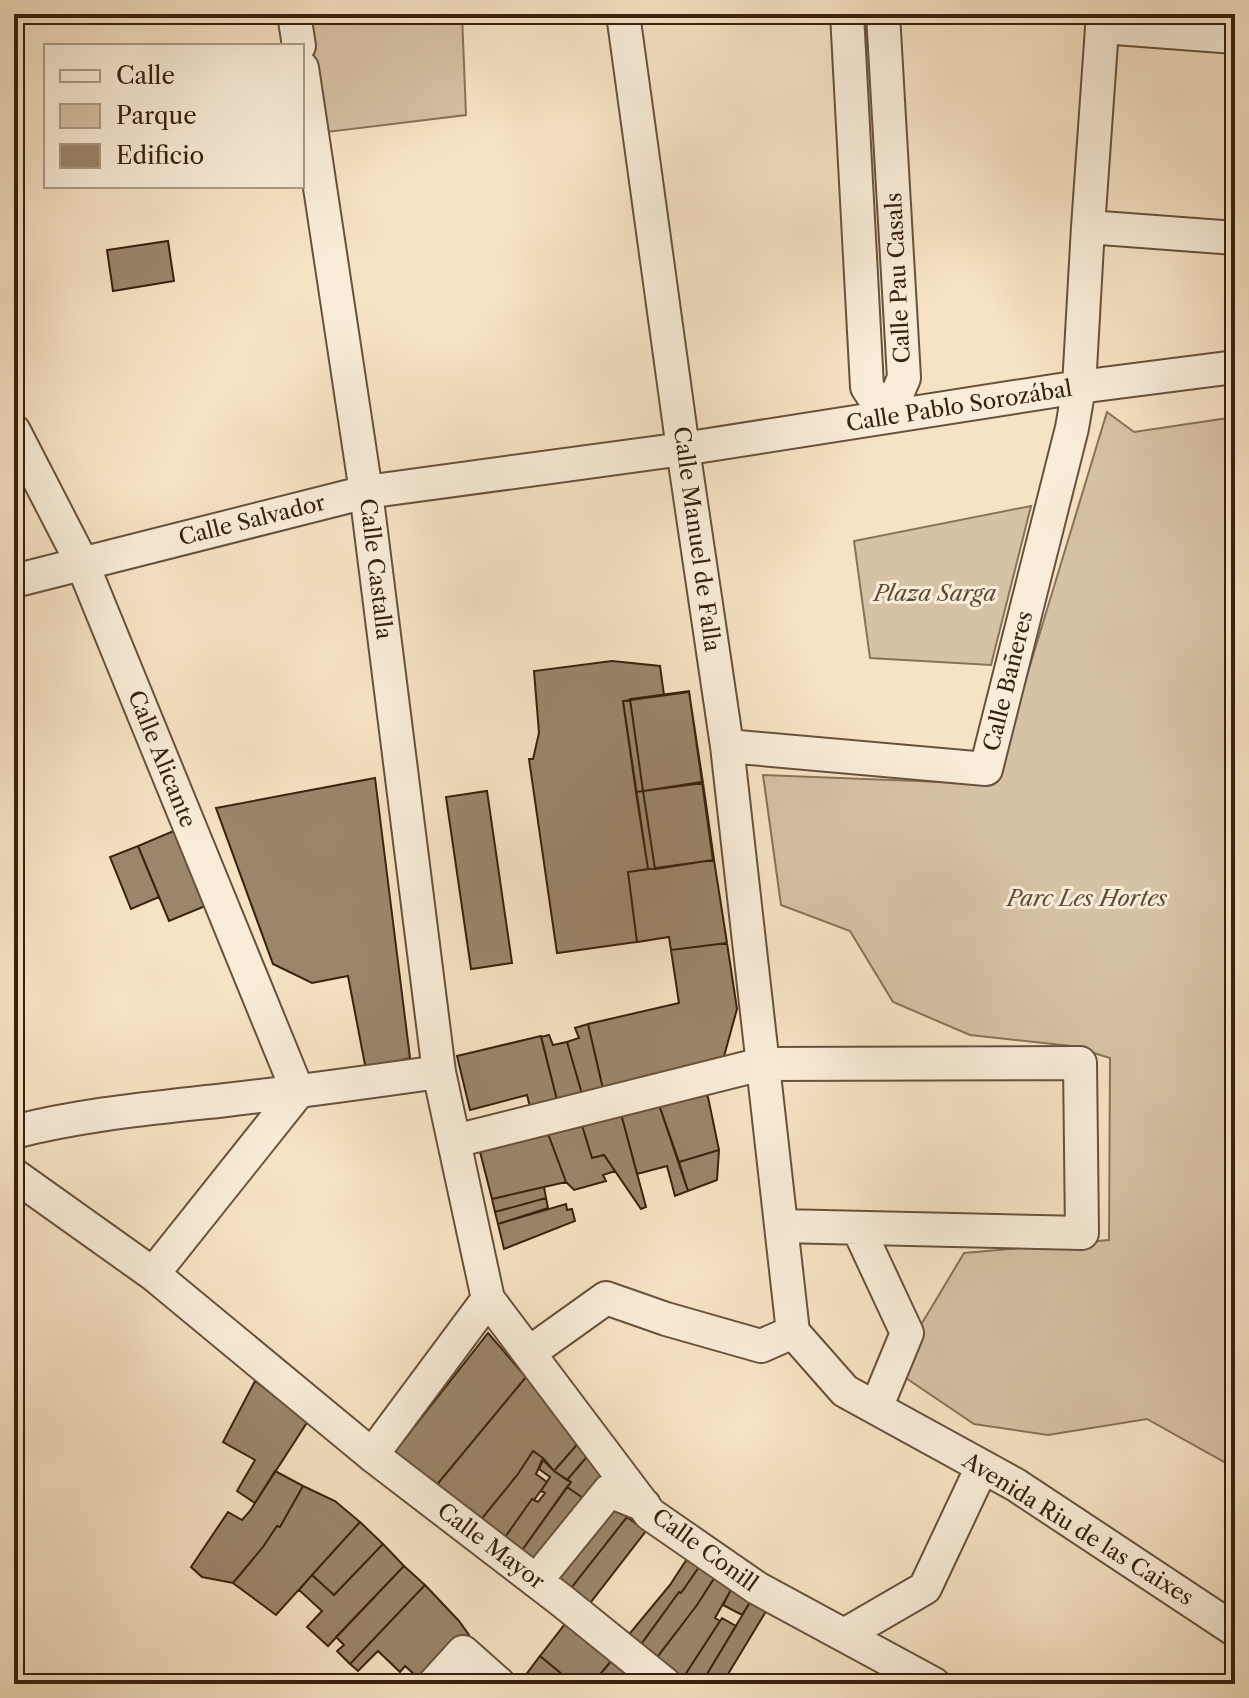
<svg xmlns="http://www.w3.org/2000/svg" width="1249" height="1698" viewBox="0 0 1249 1698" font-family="'Libre Caslon Text',serif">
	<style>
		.green { fill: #d6c2a5; stroke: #887259; stroke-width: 2 }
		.building { fill: #9b866c; stroke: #39210d; stroke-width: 2 }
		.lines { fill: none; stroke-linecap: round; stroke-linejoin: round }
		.street-casing { stroke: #68523b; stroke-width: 36 }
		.street { stroke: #f9edd9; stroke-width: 32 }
		.labels { text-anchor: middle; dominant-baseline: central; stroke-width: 6; stroke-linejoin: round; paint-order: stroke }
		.street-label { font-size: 22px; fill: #39210d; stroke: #f9edd9 }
		.park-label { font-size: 22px; font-style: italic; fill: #604933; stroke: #f9edd9 }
	</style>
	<rect width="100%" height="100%" fill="#f6e3c4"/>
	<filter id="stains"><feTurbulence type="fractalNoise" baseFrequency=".0025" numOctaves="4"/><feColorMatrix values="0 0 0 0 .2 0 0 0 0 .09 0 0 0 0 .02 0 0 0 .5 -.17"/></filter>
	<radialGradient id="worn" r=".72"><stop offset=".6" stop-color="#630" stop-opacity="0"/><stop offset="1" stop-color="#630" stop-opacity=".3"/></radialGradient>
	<!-- green -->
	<path class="green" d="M296 14H462L466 115 327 132Z
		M1107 412 1134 432 1235 417V1468L1147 1419 1048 1435 974 1424 894 1370 964 1253 1109 1240 1110 1058 1071 1046 970 1035 893 1002 850 931 781 905 763 775 994 784Z
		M1031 506 991 665 870 658 854 541Z"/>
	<!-- building -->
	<path class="building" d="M168 241 174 281 113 291 107 250Z
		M612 661 660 666 664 695 623 701 648 869 628 872 637 942 557 953 529 759H533L539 733 534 671Z
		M689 691 702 782 643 791 630 699Z
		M689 692 703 783 636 792 623 701Z
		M375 778 410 1058 366 1070 348 976 312 983 273 964 216 808Z
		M702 782 713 860 655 869 643 791Z
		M703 783 714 860 648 869 636 792Z
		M487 791 512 963 471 969 446 797Z
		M183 827 215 902 169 921 138 846Z
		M138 846 159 897 131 909 110 857Z
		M714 860 727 943 671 950 669 937 637 942 628 872Z
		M727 943 737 1009 723 1060 603 1089 588 1024 679 1003 671 950Z
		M588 1024 603 1089 582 1094 567 1042 579 1038 575 1028Z
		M549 1035 553 1045 567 1042 582 1094 557 1100 541 1037Z
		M541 1036 557 1100 530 1107 527 1095 470 1110 457 1056Z
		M695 1088 708 1097 719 1150 679 1162 657 1099Z
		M657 1099 688 1191 675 1196 667 1166 637 1174 620 1110Z
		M620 1110 646 1207 641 1209 604 1155 592 1158 581 1122Z
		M581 1122 592 1158 604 1155 615 1171 603 1175 606 1181 574 1190 566 1182 547 1131Z
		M547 1131 566 1182 492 1199 480 1152Z
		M719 1150 717 1180 688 1191 679 1162Z
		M544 1187 546 1198 495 1212 492 1199Z
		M546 1198 548 1208 498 1224 495 1212Z
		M566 1204 567 1210 572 1209 575 1221 504 1249 498 1224Z
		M488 1333 526 1377 435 1487 393 1454Z
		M526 1377 581 1440 554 1471 543 1458 533 1451 518 1474 479 1522 435 1487Z
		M255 1381 308 1421 255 1503 237 1491 255 1460 223 1442Z
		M581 1440 591 1452 567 1480 554 1471Z
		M533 1451 543 1458 536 1474 547 1482 534 1500 532 1499 503 1540 479 1522 518 1474Z
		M591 1452 613 1476 589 1502 567 1487 571 1482 567 1480Z
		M543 1460 554 1471 571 1482 520 1553 503 1540 532 1499 538 1502 545 1493 541 1491 550 1477 539 1469Z
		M275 1471 303 1486 280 1527 277 1526 263 1547 233 1583 202 1577 191 1567 228 1512 242 1520 250 1511Z
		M303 1486 335 1501 360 1522 276 1615 233 1583 263 1547 277 1526 280 1527Z
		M567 1487 589 1502 538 1567 520 1553Z
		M610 1502 627 1517 568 1592 550 1576Z
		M627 1517 646 1531 587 1607 568 1592Z
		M360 1522 383 1544 334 1595 312 1575Z
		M383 1544 404 1566 328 1646 307 1627 322 1611 299 1590 312 1575 334 1595Z
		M687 1559 699 1567 681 1593 679 1592 639 1647 626 1638 670 1585Z
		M404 1566 425 1585 350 1664 337 1651 344 1645 336 1637Z
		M699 1567 715 1577 697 1605 655 1660 639 1647 679 1592 681 1593Z
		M715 1577 732 1588 715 1618 720 1621 681 1681 655 1660 697 1605Z
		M425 1585 459 1621 469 1635 424 1683 405 1666 400 1672 378 1651 358 1671 350 1664Z
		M732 1588 752 1599 742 1615 723 1605Z
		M752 1599 768 1608 722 1684H701Z
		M722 1618 736 1626 701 1684H685L681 1681Z
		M565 1624 612 1660 592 1684 584 1679 580 1684H574L540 1656Z
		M540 1656 569 1680 565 1684H519Z
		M612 1660 638 1682 637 1684H592Z"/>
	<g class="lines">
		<defs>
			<path id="street" d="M294 14 299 46
				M623 14 683 449 727 746 793 1332 845 1391 1016 1485 1235 1630
				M847 14 867 387 887 417
				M883 14 904 378 887 417
				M1102 27 1235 37
				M302 68 366 492 439 1072 488 1299 650 1514 757 1588 934 1684
				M1088 227 1235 238
				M14 431 82 563 298 1092
				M14 581 366 492 683 449 1079 387 1235 367
				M727 746 986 769 1072 428 1079 387 1088 227 1103 14
				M14 1132C83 1114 155 1108 226 1100 297 1092 368 1082 439 1072
				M455 1141 762 1064 1080 1063 1082 1233 781 1226
				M14 1175 153 1274 372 1455 561 1600 665 1684
				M858 1228 907 1333 876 1408
				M153 1274 298 1092
				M529 1353 606 1298 666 1319 761 1346 793 1332
				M372 1455 488 1299
				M536 1581 609 1491 644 1505
				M844 1635 925 1588 982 1467
				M434 1684 463 1652 499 1684"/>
		</defs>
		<!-- street casing -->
		<use href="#street" class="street-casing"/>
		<!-- street -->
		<use href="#street" class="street"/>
	</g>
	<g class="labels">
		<!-- street labels -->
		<g class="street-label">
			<text transform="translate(898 278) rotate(-93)">Calle Pau Casals</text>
			<text transform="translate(959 406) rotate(-9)">Calle Pablo Sorozábal</text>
			<text transform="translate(252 520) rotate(-14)">Calle Salvador</text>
			<text transform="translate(697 539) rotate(82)">Calle Manuel de Falla</text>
			<text transform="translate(376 569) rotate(83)">Calle Castalla</text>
			<text transform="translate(1008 681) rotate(-76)">Calle Bañeres</text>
			<text transform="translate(162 759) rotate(68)">Calle Alicante</text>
			<text transform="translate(1078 1529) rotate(32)">Avenida Riu de las Caixes</text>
			<text transform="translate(491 1546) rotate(37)">Calle Mayor</text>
			<text transform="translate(705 1550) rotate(36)">Calle Conill</text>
		</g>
		<!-- park labels -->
		<g class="park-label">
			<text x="935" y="593">Plaza Sarga</text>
			<text x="1087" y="898">Parc Les Hortes</text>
		</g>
	</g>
	<!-- margin -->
	<rect width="1249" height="1698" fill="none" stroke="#f6e3c4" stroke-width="48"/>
	<rect x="16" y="16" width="1217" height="1666" fill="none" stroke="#39210d" stroke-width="4"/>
	<rect x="24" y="24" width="1201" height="1650" fill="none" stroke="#39210d" stroke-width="2"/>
	<!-- legend -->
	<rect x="44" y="44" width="260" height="144" fill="#f9edd9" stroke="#ac9b87" stroke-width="2"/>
	<rect x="60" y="70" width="40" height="12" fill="#f9edd9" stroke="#ac9b87" stroke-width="2"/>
	<text x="116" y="84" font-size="24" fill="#39210d">Calle</text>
	<rect x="60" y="104" width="40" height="24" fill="#d6c2a5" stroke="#ac9b87" stroke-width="2"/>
	<text x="116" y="124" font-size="24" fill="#39210d">Parque</text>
	<rect x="60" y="144" width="40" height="24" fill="#9b866c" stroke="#ac9b87" stroke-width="2"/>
	<text x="116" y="164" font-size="24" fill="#39210d">Edificio</text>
	<rect width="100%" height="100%" filter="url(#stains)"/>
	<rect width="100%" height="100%" fill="url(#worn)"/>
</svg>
